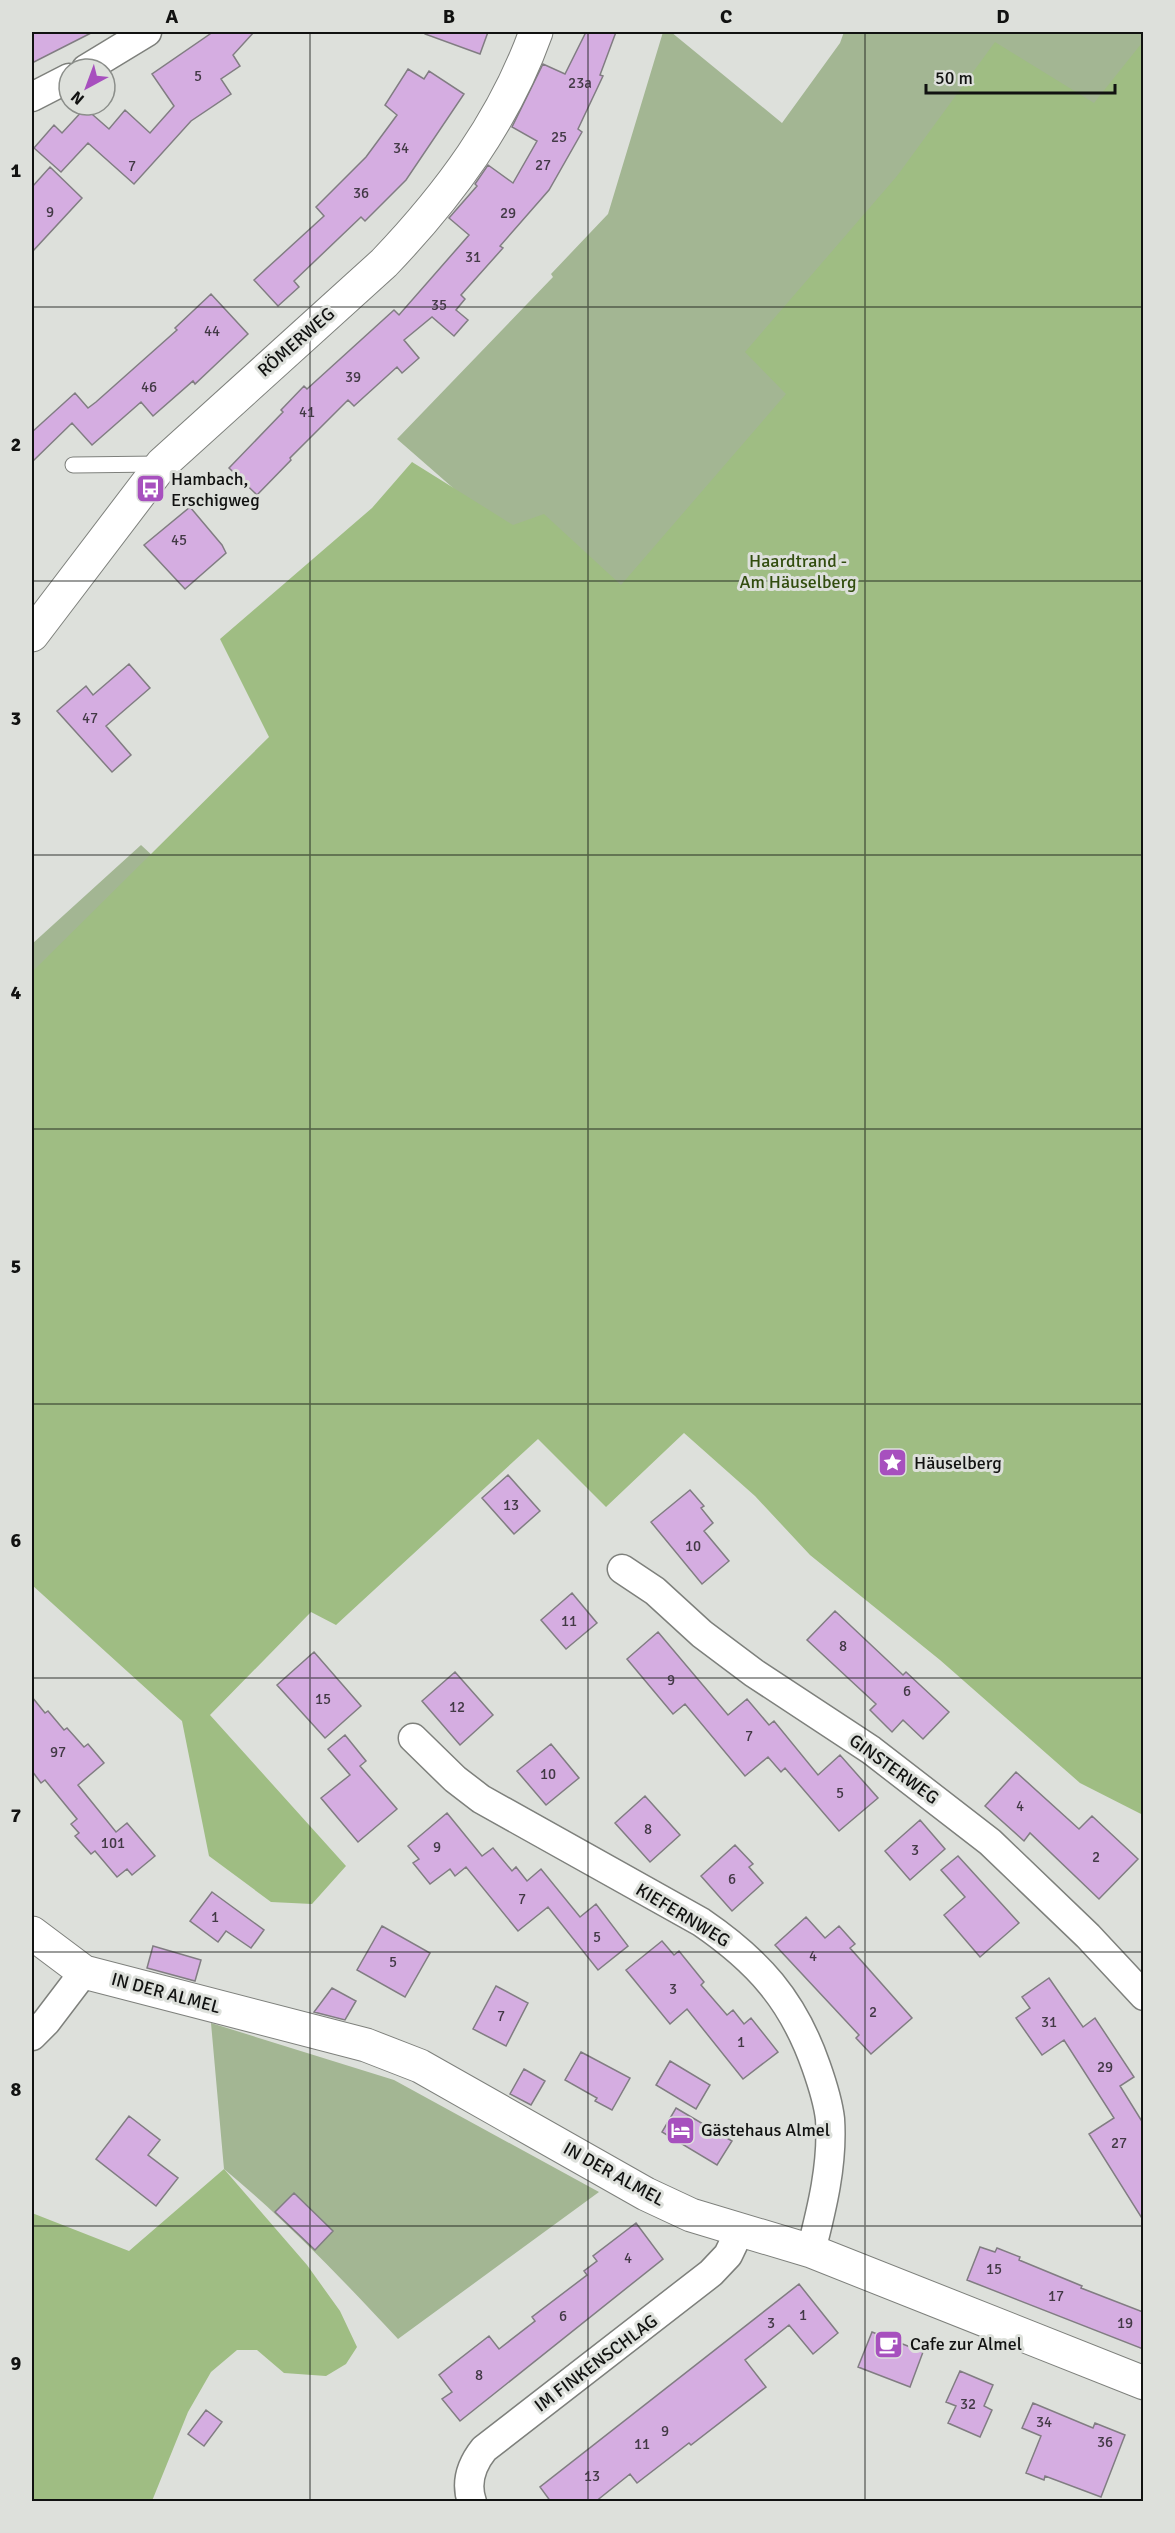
<svg xmlns="http://www.w3.org/2000/svg" width="1175" height="2533" viewBox="0 0 1175 2533" font-family="Signika,sans-serif">
	<style>
		.green { fill: #a3b693 }
		.forest { fill: #9fbd83 }
		.building { fill: #d5ade1; stroke: #817d82; stroke-width: 1.5 }
		.lines { fill: none; stroke-linecap: round; stroke-linejoin: round }
		.lane-casing { stroke: #7e807c; stroke-width: 17 }
		.street-casing { stroke: #7e807c; stroke-width: 31 }
		.secondary-casing { stroke: #7e807c; stroke-width: 35 }
		.lane { stroke: #fff; stroke-width: 15 }
		.street { stroke: #fff; stroke-width: 28 }
		.secondary { stroke: #fff; stroke-width: 33 }
		.grid { fill: none; stroke: #111211; stroke-width: 1.5; stroke-opacity: 0.55 }
		.labels { text-anchor: middle; dominant-baseline: central; stroke-width: 6; stroke-linejoin: round; paint-order: stroke }
		.number-label { font-size: 15px; fill: #423945 }
		.street-label { font-size: 18px; fill: #111211; stroke: #dde0db }
		.poi-label { font-size: 18px; fill: #111211; stroke: #dde0db; text-anchor: start }
		.park-label { font-size: 18px; fill: #324d0f; stroke: #dde0db }
		.neatline { fill: none; stroke: #111211; stroke-width: 2 }
		.grid-label { font-size: 20px; text-anchor: middle; font-weight: bold; fill: #111211 }
	</style>
	<rect width="100%" height="100%" fill="#dde0db"/>
	<!-- green -->
	<path class="green" d="M663 32H671L782 123 840 43 844 32H1143V768L32 1307V944L141 845 180 881 460 494 397 439 553 277 551 274 608 214Z
		M211 2023 394 2080 599 2192 398 2339C341 2278 288 2222 224 2169Z"/>
	<!-- forest -->
	<path class="forest" d="M995 42 1094 103 1141 44 1143 46V1815L1080 1783 940 1660 810 1555 755 1496 684 1433 606 1507 538 1439 336 1625 311 1612 210 1715 346 1866 312 1904 271 1902 209 1856 182 1721 32 1585V972L269 737 220 639 372 508 412 462 513 525 544 514 621 585 786 394 745 352 897 176Z
		M224 2169 307 2265 340 2311 357 2347 346 2364 326 2376 284 2373 257 2350H237L211 2372 188 2412 152 2501H32V2213L129 2251Z"/>
	<!-- building -->
	<path class="building" d="M32 32H93L32 63Z
		M213 32H254L233 55 240 66 221 79 231 94 191 121 134 184 88 143 61 172 34 148 54 125 62 133 85 108 109 129 125 110 150 133 174 106 152 74Z
		M425 32H488L480 54 425 34Z
		M586 32H616L600 75 603 76 578 129 582 132 549 190 500 246 503 248 461 295 465 299 456 310 468 320 454 336 432 317 404 340 419 358 402 373 397 367 354 406 348 400 290 458 291 460 257 495 229 468 283 412 281 410 304 386 307 389 394 310 399 315 469 235 449 218 477 186 475 184 488 165 513 183 537 141 512 127 543 64 565 74Z
		M408 69 424 79 429 71 464 94 406 180 365 221 361 217 294 281 299 287 278 306 254 280 324 216 316 207 366 157 397 115 385 105Z
		M50 167 82 198 32 252V187Z
		M211 294 248 334 212 368 195 384 193 381 153 416 141 402 92 445 72 423 32 462V432L75 393 88 408 96 402 177 330 175 328Z
		M190 507 222 545 226 553 185 589 144 545Z
		M129 664 150 688 106 726 131 755 112 772 57 711 86 686 93 695Z
		M508 1475 540 1511 514 1534 482 1498Z
		M690 1490 704 1506 701 1508 713 1523 704 1531 729 1561 702 1584 651 1522Z
		M572 1593 597 1623 566 1649 541 1620Z
		M835 1611 903 1675 906 1672 949 1712 923 1739 903 1720 892 1732 870 1710 876 1704 807 1640Z
		M658 1632 728 1715 747 1699 769 1725 774 1721 818 1775 840 1755 878 1798 839 1831 785 1768 781 1772 768 1757 745 1776 685 1704 673 1714 627 1659Z
		M314 1652 361 1706 325 1738 277 1685Z
		M455 1672 493 1715 460 1745 422 1701Z
		M32 1697 45 1713 48 1711 64 1730 67 1728 84 1747 88 1744 104 1763 78 1785 116 1832 127 1823 155 1856 132 1875 127 1869 117 1877 95 1851 91 1854 75 1836 79 1833 71 1824 77 1819 45 1780 41 1783 32 1771Z
		M345 1735 366 1761 360 1766 397 1809 358 1842 321 1798 350 1775 328 1749Z
		M551 1744 579 1778 546 1805 517 1771Z
		M1016 1772 1079 1829 1092 1816 1138 1859 1099 1899 1030 1833 1024 1841 985 1806Z
		M645 1796 680 1835 650 1862 615 1823Z
		M447 1813 482 1856 493 1848 512 1871 516 1867 527 1881 541 1869 580 1917 596 1904 628 1946 598 1970 548 1907 518 1931 466 1867 455 1876 450 1869 430 1884 413 1863 419 1859 408 1846Z
		M920 1820 945 1849 910 1880 885 1851Z
		M735 1845 753 1864 749 1867 763 1883 732 1911 701 1876Z
		M958 1856 1019 1923 980 1957 944 1915 965 1897 941 1870Z
		M212 1892 264 1930 251 1948 226 1931 218 1942 190 1921Z
		M806 1917 825 1938 839 1926 855 1944 850 1948 912 2018 871 2054 856 2038 859 2035 775 1945Z
		M382 1926 430 1953 405 1997 357 1970Z
		M662 1941 674 1955 679 1951 704 1982 701 1985 727 2015 733 2010 744 2024 751 2018 778 2052 743 2079 687 2009 670 2024 626 1970Z
		M153 1946 201 1960 195 1981 147 1968Z
		M1049 1978 1083 2027 1095 2018 1134 2077 1120 2086 1143 2123V2220L1089 2134 1114 2118 1064 2040 1042 2055 1016 2018 1030 2008 1022 1997Z
		M496 1986 528 2003 506 2046 473 2029Z
		M332 1988 356 2001 345 2020 314 2012Z
		M581 2052 630 2078 612 2110 595 2101 597 2098 565 2080Z
		M670 2061 710 2085 696 2109 656 2085Z
		M524 2069 545 2081 531 2105 510 2094Z
		M676 2108 732 2141 717 2165 662 2132Z
		M129 2116 160 2140 148 2155 178 2178 156 2206 96 2159Z
		M294 2193 333 2231 315 2250 275 2212Z
		M636 2223 663 2259 460 2421 442 2399 452 2392 439 2375 489 2336 499 2349 535 2321 532 2317 587 2275 584 2271 597 2261 593 2256Z
		M980 2247 995 2252 997 2248 1020 2257 1019 2260 1082 2286 1081 2288 1143 2312V2349L967 2280Z
		M799 2284 838 2333 813 2354 789 2325 745 2360 766 2387 691 2445 689 2443 637 2483 630 2474 595 2502H551L540 2487Z
		M872 2332 923 2352 910 2387 858 2367Z
		M960 2371 993 2385 984 2406 992 2410 980 2437 948 2423 956 2406 946 2402Z
		M1033 2403 1093 2428 1095 2423 1125 2435 1101 2497 1045 2476 1044 2480 1026 2473 1041 2436 1022 2428Z
		M206 2410 222 2422 204 2446 188 2434Z"/>
	<g class="lines">
		<defs>
			<path id="lane" d="M73 465 160 464"/>
			<path id="street" d="M86 69 147 32
				M32 97 69 78
				M622 1569 655 1591 702 1634 754 1673 871 1750 990 1842 1088 1936 1144 1996
				M413 1738 455 1779 481 1799 701 1922C758 1961 793 2000 816 2066 822 2083 828 2101 830 2119 833 2164 822 2208 811 2251
				M32 2036 46 2022 84 1972
				M472 2502C465 2482 472 2464 484 2449L711 2273 728 2255 740 2230"/>
			<path id="secondary" d="M32 635 162 464 384 263C449 195 504 121 536 32
				M32 1933 84 1972 366 2045 420 2066 646 2194 691 2215 811 2251 1144 2383"/>
		</defs>
		<!-- lane casing -->
		<use href="#lane" class="lane-casing"/>
		<!-- street casing -->
		<use href="#street" class="street-casing"/>
		<!-- secondary casing -->
		<use href="#secondary" class="secondary-casing"/>
		<!-- lane -->
		<use href="#lane" class="lane"/>
		<!-- street -->
		<use href="#street" class="street"/>
		<!-- secondary -->
		<use href="#secondary" class="secondary"/>
	</g>
	<!-- grid -->
	<path class="grid" d="M310 32V2502M588 32V2502M865 32V2502M32 307H1144M32 581H1144M32 855H1144M32 1129H1144M32 1404H1144M32 1678H1144M32 1952H1144M32 2226H1144"/>
	<!-- icons -->
	<defs>
		<symbol id="bus-square" viewBox="-11 -11 22 22"><rect x="-9" y="-9" width="18" height="18" rx="4" fill="#a750be" stroke="#dde0db"/><path d="M-5-6H5V4H4V6H2V4H-2V6H-4V4H-5ZM-3.5-4V0h7V-4ZM-3.5 1.2v1.5H-2V1.2ZM2 1.2v1.5H3.5V1.2Z" fill="#fff"/></symbol>
		<symbol id="sight-square" viewBox="-11 -11 22 22"><rect x="-9" y="-9" width="18" height="18" rx="4" fill="#a750be" stroke="#dde0db"/><path d="M0-6L1.8-2.2L6-1.7L2.9 1.2L3.7 5.4L0 3.3L-3.7 5.4L-2.9 1.2L-6-1.7L-1.8-2.2Z" fill="#fff"/></symbol>
		<symbol id="hotel-square" viewBox="-11 -11 22 22"><rect x="-9" y="-9" width="18" height="18" rx="4" fill="#a750be" stroke="#dde0db"/><path d="M-6-4.5h1.5V1H6V5H4.5V3h-9V5H-6ZM-4 0a1.8 1.8 0 1 1 3.6 0ZM.5 0V-2.5h3Q6-2.5 6 0Z" fill="#fff"/></symbol>
		<symbol id="cafe-square" viewBox="-11 -11 22 22"><rect x="-9" y="-9" width="18" height="18" rx="4" fill="#a750be" stroke="#dde0db"/><path d="M-5.5-4.5H6V0H3Q3 3.5 0 3.5H-2.5Q-5.5 3.5-5.5 0ZM3-3.2v2h1.7v-2ZM-6 4.5H4V6H-6Z" fill="#fff"/></symbol>
	</defs>
	<g fill-rule="evenodd">
		<use href="#bus-square" x="134" y="472" width="33" height="33"/>
		<use href="#sight-square" x="876" y="1446" width="33" height="33"/>
		<use href="#hotel-square" x="664" y="2114" width="33" height="33"/>
		<use href="#cafe-square" x="872" y="2328" width="33" height="33"/>
	</g>
	<g class="labels">
		<!-- number labels -->
		<g class="number-label">
			<text x="198" y="76">5</text>
			<text x="580" y="83">23a</text>
			<text x="559" y="137">25</text>
			<text x="401" y="148">34</text>
			<text x="543" y="165">27</text>
			<text x="132" y="166">7</text>
			<text x="361" y="193">36</text>
			<text x="50" y="212">9</text>
			<text x="508" y="213">29</text>
			<text x="473" y="257">31</text>
			<text x="439" y="305">35</text>
			<text x="212" y="331">44</text>
			<text x="353" y="377">39</text>
			<text x="149" y="387">46</text>
			<text x="307" y="412">41</text>
			<text x="179" y="540">45</text>
			<text x="90" y="718">47</text>
			<text x="511" y="1505">13</text>
			<text x="693" y="1546">10</text>
			<text x="569" y="1621">11</text>
			<text x="843" y="1646">8</text>
			<text x="671" y="1680">9</text>
			<text x="907" y="1691">6</text>
			<text x="323" y="1699">15</text>
			<text x="457" y="1707">12</text>
			<text x="749" y="1736">7</text>
			<text x="58" y="1752">97</text>
			<text x="548" y="1774">10</text>
			<text x="840" y="1793">5</text>
			<text x="1020" y="1806">4</text>
			<text x="648" y="1829">8</text>
			<text x="113" y="1843">101</text>
			<text x="437" y="1847">9</text>
			<text x="915" y="1850">3</text>
			<text x="1096" y="1857">2</text>
			<text x="732" y="1879">6</text>
			<text x="522" y="1899">7</text>
			<text x="215" y="1917">1</text>
			<text x="597" y="1937">5</text>
			<text x="813" y="1956">4</text>
			<text x="393" y="1962">5</text>
			<text x="673" y="1989">3</text>
			<text x="873" y="2012">2</text>
			<text x="501" y="2016">7</text>
			<text x="1049" y="2022">31</text>
			<text x="741" y="2042">1</text>
			<text x="1105" y="2067">29</text>
			<text x="1119" y="2143">27</text>
			<text x="628" y="2258">4</text>
			<text x="994" y="2269">15</text>
			<text x="1056" y="2296">17</text>
			<text x="803" y="2315">1</text>
			<text x="563" y="2316">6</text>
			<text x="771" y="2323">3</text>
			<text x="1125" y="2323">19</text>
			<text x="479" y="2375">8</text>
			<text x="968" y="2404">32</text>
			<text x="1044" y="2422">34</text>
			<text x="665" y="2431">9</text>
			<text x="1105" y="2442">36</text>
			<text x="642" y="2444">11</text>
			<text x="592" y="2476">13</text>
		</g>
		<!-- street labels -->
		<g class="street-label">
			<text transform="translate(296 342) rotate(-41)">RÖMERWEG</text>
			<text transform="translate(894 1769) rotate(36)">GINSTERWEG</text>
			<text transform="translate(683 1915) rotate(31)">KIEFERNWEG</text>
			<text transform="translate(166 1993) rotate(15)">IN DER ALMEL</text>
			<text transform="translate(614 2174) rotate(29)">IN DER ALMEL</text>
			<text transform="translate(596 2363) rotate(-37)">IM FINKENSCHLAG</text>
		</g>
		<!-- poi labels -->
		<g class="poi-label">
			<text x="171" y="479">Hambach,<tspan x="171" dy="21">Erschigweg</tspan></text>
			<text x="914" y="1463">Häuselberg</text>
			<text x="701" y="2130">Gästehaus Almel</text>
			<text x="910" y="2344">Cafe zur Almel</text>
		</g>
		<!-- park labels -->
		<g class="park-label">
			<text x="798" y="561">Haardtrand -<tspan x="798" dy="21">Am Häuselberg</tspan></text>
		</g>
	</g>
	<!-- border -->
	<rect width="1175" height="2533" fill="none" stroke="#dde0db" stroke-width="66"/>
	<!-- north arrow -->
	<g transform="translate(87 87) rotate(221)"><circle r="28" fill="#dde0db" stroke="#8b8e8a" stroke-width="1.5"/>
	<path d="M0-4.5L10 22L0 15L-10 22Z" fill="#a750be"/>
	<text y="-9" font-size="16" font-weight="bold" text-anchor="middle" fill="#111211">N</text>
	</g>
	<!-- scale -->
	<path d="M926 84v9h189v-9" fill="none" stroke="#111211" stroke-width="3"/>
	<text x="935" y="84" font-size="18" fill="#111211" stroke="#dde0db" stroke-width="4.5" paint-order="stroke">50 m</text>
	<rect x="33" y="33" width="1109" height="2467" class="neatline"/>
	<g class="grid-label">
		<text x="172" y="23">A</text>
		<text x="449" y="23">B</text>
		<text x="726" y="23">C</text>
		<text x="1003" y="23">D</text>
		<text x="16" y="177">1</text>
		<text x="16" y="451">2</text>
		<text x="16" y="725">3</text>
		<text x="16" y="999">4</text>
		<text x="16" y="1273">5</text>
		<text x="16" y="1547">6</text>
		<text x="16" y="1822">7</text>
		<text x="16" y="2096">8</text>
		<text x="16" y="2370">9</text>
	</g>
</svg>
